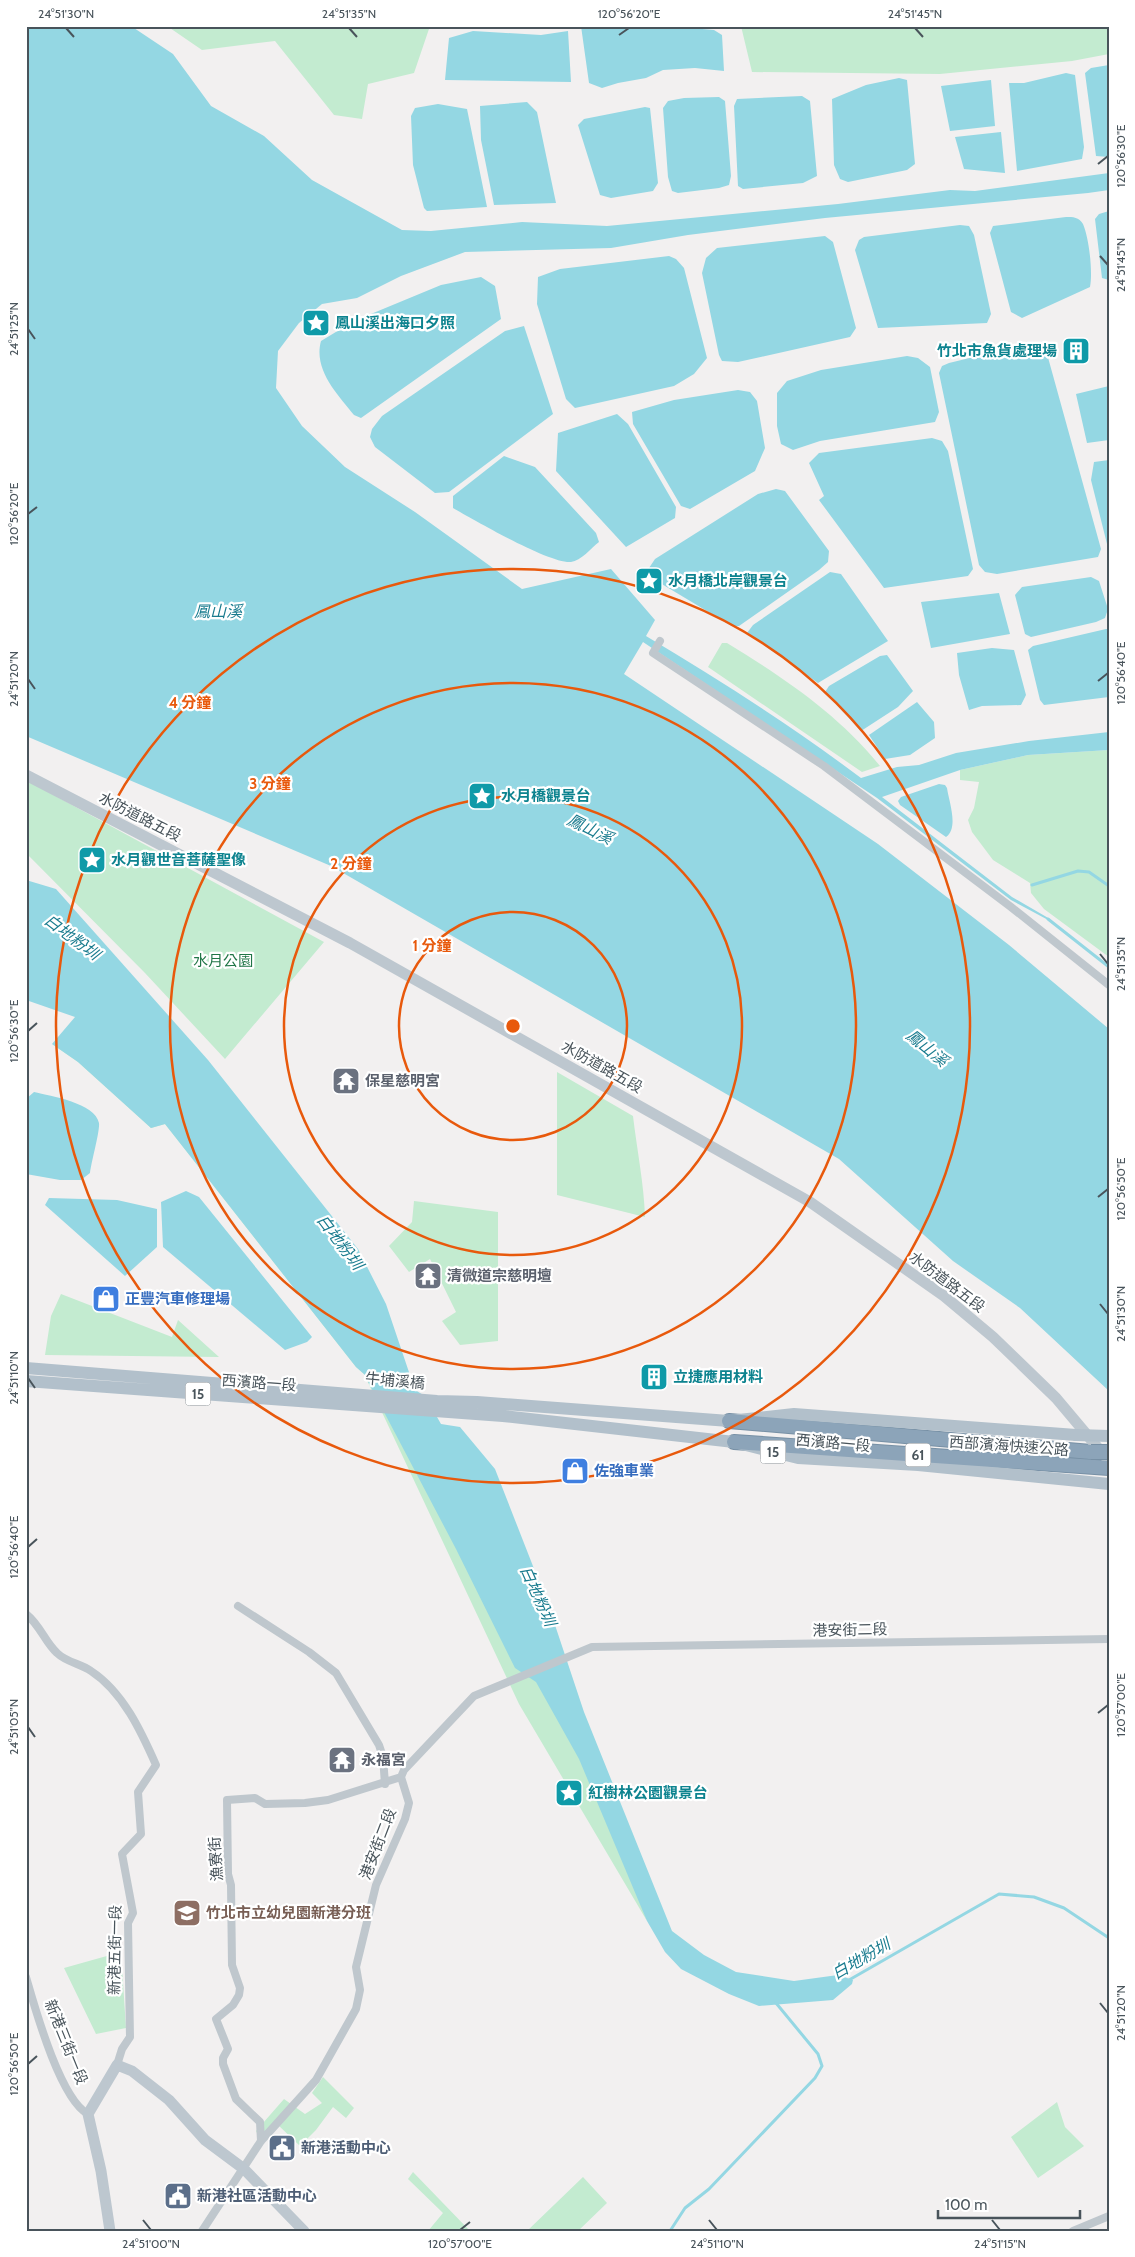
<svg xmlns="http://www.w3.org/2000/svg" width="1135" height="2257" viewBox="0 0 1135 2257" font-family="Cabin,'Noto Sans TC',sans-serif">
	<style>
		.green { fill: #c3ebd0 }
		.water { fill: #94d7e3 }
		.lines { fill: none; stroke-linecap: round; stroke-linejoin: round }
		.stream { stroke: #94d7e3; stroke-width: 3 }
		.highway-casing { stroke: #7790a5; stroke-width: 16 }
		.street { stroke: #bfc7cd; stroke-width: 8 }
		.secondary { stroke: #bdc7cf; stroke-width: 11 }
		.primary { stroke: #b2c0cb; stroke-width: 12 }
		.highway { stroke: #8ca4b9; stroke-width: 14 }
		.highway-bridge-casing { stroke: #7790a5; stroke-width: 16; stroke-linecap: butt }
		.primary-bridge { stroke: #b2c0cb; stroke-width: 12 }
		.highway-bridge { stroke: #8ca4b9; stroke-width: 14 }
		.ticks { fill: none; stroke: #49545b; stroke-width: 2 }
		.ring { fill: none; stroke: #e8590c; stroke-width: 2.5 }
		.labels { text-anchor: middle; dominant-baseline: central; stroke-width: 4.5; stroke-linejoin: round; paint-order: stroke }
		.shield { fill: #fff; stroke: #80878c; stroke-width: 1 }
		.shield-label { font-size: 14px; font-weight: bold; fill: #49545b }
		.culture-label { font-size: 15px; font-weight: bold; fill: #0d838f; stroke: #fff; text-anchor: start }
		.street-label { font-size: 15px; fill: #49545b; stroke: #fff }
		.park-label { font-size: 15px; fill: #217647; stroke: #fff }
		.worship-label { font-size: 15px; font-weight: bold; fill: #5b616d; stroke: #fff; text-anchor: start }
		.shop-label { font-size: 15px; font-weight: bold; fill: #366cbe; stroke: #fff; text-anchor: start }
		.education-label { font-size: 15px; font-weight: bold; fill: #785e54; stroke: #fff; text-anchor: start }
		.service-label { font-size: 15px; font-weight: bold; fill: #4e5e75; stroke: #fff; text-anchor: start }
		.water-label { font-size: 16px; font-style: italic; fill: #1a7c8f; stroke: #fff }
		.centre { fill: #e8590c; stroke: #fff; stroke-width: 2.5 }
		.ring-label { font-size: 15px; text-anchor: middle; font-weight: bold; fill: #e8590c; stroke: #fff; stroke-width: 4.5; stroke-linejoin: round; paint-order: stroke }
		.neatline { fill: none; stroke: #49545b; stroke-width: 2 }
		.ticks-label { font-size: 12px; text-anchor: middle; fill: #49545b }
	</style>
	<rect width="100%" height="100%" fill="#f2f0f0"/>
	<!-- green -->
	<path class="green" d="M167 26H430L414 73 368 84 362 119 334 115 275 41 202 50Z
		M741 26H1109V54L1072 61 940 74 752 72Z
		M722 643H727C784 678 838 714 880 766L862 772 708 667Z
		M1109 750V957L1044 909 1031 893 1030 883 993 860 972 832 968 820 974 808 979 782 960 780V770L1028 755Z
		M26 780 324 942 225 1059 145 973 26 853Z
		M52 1044 255 1156 589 1752 647 1921 519 1704 364 1374 356 1367 165 1124 151 1128 78 1062Z
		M557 1072 633 1116C637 1150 644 1184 645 1217L557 1195Z
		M414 1201 498 1212V1341L460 1345 442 1321 456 1312 430 1259 409 1272 389 1246 412 1222Z
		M61 1294 172 1337 178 1320 219 1357 45 1355 51 1316Z
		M121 1952 126 2028 96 2034 64 1968Z
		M323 2077 354 2108 346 2118 333 2107 316 2130 300 2146 277 2124 261 2140 256 2131 284 2099 305 2114 322 2103 312 2093Z
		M1057 2102 1065 2127 1084 2146 1038 2178 1011 2137Z
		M413 2172 470 2231H428L443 2213 408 2179Z
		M583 2177 607 2203 578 2231H527Z"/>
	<!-- water -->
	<path class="water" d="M26 26H131L173 54 211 106 264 136 312 180 402 230 431 231 522 222 607 226 838 204 950 190 975 191 1109 173V190L1088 193 825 218 688 235 611 248 465 252 401 276 357 298 322 304 299 323 278 351 276 388 302 426 345 467 415 512 522 589 611 569 655 620 646 636C720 680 793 727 861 778L897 767 919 765 956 753 1029 741 1109 732V750L1028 755 960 770 882 797 1012 897 1050 919V921L1011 900 877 798 643 642 624 674 878 844 1009 945 1109 1029V1391L1020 1308 953 1261 839 1159 331 866 26 736Z
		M667 26 714 30 722 35 724 71 695 68 663 70 646 78 618 83 602 88 589 83 581 26Z
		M473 31 541 35 568 31 571 82 445 80 449 38Z
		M1109 65V157L1096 156 1085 73 1091 68Z
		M1066 73 1075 75 1084 147 1082 159 1017 171 1009 83H1024Z
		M899 78 907 80 915 164 907 170 848 182 840 179 834 165 832 99 866 85Z
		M991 80 995 126 950 131 941 86Z
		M802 96 810 101 817 176 803 183 743 189 738 186 734 106 737 99Z
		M719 97 725 101 731 176 729 185 719 188 678 193 672 191 668 177 663 108 668 101 684 98Z
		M527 102 537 112 556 203 494 205 481 140 480 106Z
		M438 104 467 109 487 207 427 211 424 208 413 165 411 116 415 108Z
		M645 107 650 108 658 183 653 191 611 198 600 195 578 125 584 119Z
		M1001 132 1005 173 964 169 955 137Z
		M1109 211V280L1102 278 1095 219 1099 214Z
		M1066 217C1073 217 1079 217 1083 224 1089 238 1093 272 1090 287L1022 318 1011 312 990 233 993 226Z
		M960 225 969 226 974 235 991 314 987 323 878 328 855 250 859 240 864 237Z
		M825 236 833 242 856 328 850 337 738 362 722 361 719 355 702 273 706 258 717 248Z
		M669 256 676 259 684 268 707 358 694 374 674 386 575 408 566 399 537 304 538 277 560 269Z
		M481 277 495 286 501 319 361 418 354 415C338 395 313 370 321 341L354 321 441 285Z
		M524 326 553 414 449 492 435 493 375 447 370 437 372 429 382 416 505 331Z
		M1035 342 1044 343 1101 549 1098 557 997 574 985 572 979 565 939 373 942 366 949 363Z
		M907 356 918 358 930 367 939 412 935 422 820 441 793 450 781 444 777 426V393L787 381 821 370Z
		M1109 386V440L1087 443 1076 394Z
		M738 390 750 392 757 401 765 448 755 471 690 509 681 506 633 424 632 412 674 400Z
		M617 414 628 424 676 507 675 518 626 547 556 471 558 433Z
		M932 438 942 441 948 451 973 569 968 576 884 588 819 500 824 496 809 463 819 453Z
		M504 456 535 467 596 533 599 542C591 548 581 561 571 562 550 564 474 520 453 508V496Z
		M1109 460V552L1091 480 1094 462Z
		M776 489 785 491 829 551 828 562 819 570 739 626H732L655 580 649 568 655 559 758 494Z
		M830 572 841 574 888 641 818 683 747 633 753 625Z
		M1091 577 1099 581 1108 609 1105 618 1096 622 1031 637 1025 634 1015 595 1022 587Z
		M999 593 1010 634 931 648 921 602Z
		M1106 629H1109V697L1044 705 1040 700 1028 650 1033 646Z
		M992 648 1014 650 1026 695 1021 705 982 706 969 710 959 675 957 653Z
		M887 655 913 691 898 707 861 731 825 692 829 686 880 656Z
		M917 702 934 722 935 738 910 755 885 759 869 735Z
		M939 784 945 785 947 788C949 802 959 828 946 837L900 805 898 801 901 797Z
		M26 880 56 889 208 1060 358 1249 386 1304 415 1390 425 1396 441 1424 460 1427 495 1469 549 1607 584 1712 672 1931 704 1955 736 1972 794 1981 838 1975 853 1980 852 1984 833 2000 759 2006 729 1994 681 1969 665 1952 647 1921 579 1759 536 1682 515 1668 456 1549 364 1374 356 1367 165 1124 151 1128 78 1062 52 1044 75 1017 26 1000Z
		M34 1092C51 1096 95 1103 99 1123 100 1131 91 1163 90 1173L81 1180H60L26 1174V1099Z
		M186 1191 199 1197 312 1337 307 1342 285 1350 163 1247 161 1202Z
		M49 1198 117 1200 157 1209V1247L125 1276 45 1205Z"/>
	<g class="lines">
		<!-- stream -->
		<path class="stream" d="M1032 885 1078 871 1089 872 1109 886
			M1048 919 1109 967
			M849 1980 999 1894 1034 1897 1064 1908 1109 1938
			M670 2231 685 2208 709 2189 815 2078 822 2066 818 2054 776 2003"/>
		<defs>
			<path id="highway" d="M729 1421 1091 1452
				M734 1442 1109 1468"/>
		</defs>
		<!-- highway casing -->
		<use href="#highway" class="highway-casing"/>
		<!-- street -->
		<path class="street" d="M660 641 653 653 824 766 1011 907 1109 985
			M238 1606 309 1652 336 1673 379 1745 383 1757 385 1784
			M26 1614C40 1625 45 1642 57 1653 66 1662 81 1664 91 1671 123 1692 141 1731 156 1765L138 1792 141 1834 122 1854 133 1913 128 1923 130 2037 122 2049 117 2065
			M26 1977C35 2008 60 2099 88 2114
			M261 2141 260 2122 236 2099 223 2064V2058L228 2049 216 2019 233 2005 239 1995 240 1988 232 1965 231 1885 228 1874 227 1800 255 1798 265 1804 305 1803 328 1800 401 1777
			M202 2231 261 2141 316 2080 356 2009 360 1990 356 1967 376 1885 405 1819 409 1803 401 1777 404 1770 474 1696 592 1647 1109 1639
			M1073 2231 1109 2216"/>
		<!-- secondary -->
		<path class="secondary" d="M26 775 350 943 810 1202 944 1296 993 1337 1056 1398 1109 1461
			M110 2231 101 2171 88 2114 117 2065 132 2071 169 2100 205 2140 244 2169 304 2231"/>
		<!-- primary -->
		<path class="primary" d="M26 1368 437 1401 477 1402 729 1421 794 1414 1076 1435
			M26 1381 503 1416 734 1442 798 1458 918 1465 1109 1484"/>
		<!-- highway -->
		<use href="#highway" class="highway"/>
		<defs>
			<path id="highway-bridge" d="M1091 1452H1109"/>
		</defs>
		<!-- highway-bridge casing -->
		<use href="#highway-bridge" class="highway-bridge-casing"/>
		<!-- primary-bridge -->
		<path class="primary-bridge" d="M1076 1435 1109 1436"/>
		<!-- highway-bridge -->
		<use href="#highway-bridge" class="highway-bridge"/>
	</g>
	<!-- ticks -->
	<path class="ticks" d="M66 28 74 37M349 28 357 37M915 28 923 37M619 35 629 28M1098 164 1108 156M1100 256 1108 265M28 329 35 339M28 514 37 507M28 679 35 689M1098 681 1108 673M1100 954 1108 964M28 1031 37 1023M1098 1197 1108 1189M1100 1304 1108 1314M28 1378 35 1388M28 1547 37 1539M1098 1713 1108 1705M28 1727 35 1737M1100 2003 1108 2013M28 2064 37 2056M143 2220 151 2230M709 2220 717 2230M992 2220 1000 2230M460 2230 470 2222"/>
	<!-- distance rings -->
	<g class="ring">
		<circle cx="513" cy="1026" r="114"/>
		<circle cx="513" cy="1026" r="229"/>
		<circle cx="513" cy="1026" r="343"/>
		<circle cx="513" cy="1026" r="457"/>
	</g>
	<!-- icons -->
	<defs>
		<symbol id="sight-square" viewBox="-11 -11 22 22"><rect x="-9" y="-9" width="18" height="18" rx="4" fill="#0f9aa8" stroke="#fff"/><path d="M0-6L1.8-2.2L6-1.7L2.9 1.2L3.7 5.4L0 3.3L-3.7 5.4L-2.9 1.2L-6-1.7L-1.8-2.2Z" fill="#fff"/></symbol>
		<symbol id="building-square" viewBox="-11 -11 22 22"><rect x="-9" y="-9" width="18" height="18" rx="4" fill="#0f9aa8" stroke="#fff"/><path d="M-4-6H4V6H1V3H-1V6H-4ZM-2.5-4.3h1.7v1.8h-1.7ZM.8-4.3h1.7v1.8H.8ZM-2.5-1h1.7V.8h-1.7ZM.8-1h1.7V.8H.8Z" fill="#fff"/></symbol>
		<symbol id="temple-square" viewBox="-11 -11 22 22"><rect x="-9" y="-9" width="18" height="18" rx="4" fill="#6b7280" stroke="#fff"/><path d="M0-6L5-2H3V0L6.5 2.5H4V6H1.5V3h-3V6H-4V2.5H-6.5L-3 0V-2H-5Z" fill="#fff"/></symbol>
		<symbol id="shop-square" viewBox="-11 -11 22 22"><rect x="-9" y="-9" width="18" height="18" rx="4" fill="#3f7fe0" stroke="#fff"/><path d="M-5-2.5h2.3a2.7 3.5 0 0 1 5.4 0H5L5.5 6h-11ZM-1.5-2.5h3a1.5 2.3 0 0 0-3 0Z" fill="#fff"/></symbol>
		<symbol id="school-square" viewBox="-11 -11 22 22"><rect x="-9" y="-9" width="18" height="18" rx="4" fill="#8d6e63" stroke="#fff"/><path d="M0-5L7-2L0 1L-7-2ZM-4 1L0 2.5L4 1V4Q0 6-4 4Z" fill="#fff"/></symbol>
		<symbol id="civic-square" viewBox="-11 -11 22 22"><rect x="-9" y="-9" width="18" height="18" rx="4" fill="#5c6f8a" stroke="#fff"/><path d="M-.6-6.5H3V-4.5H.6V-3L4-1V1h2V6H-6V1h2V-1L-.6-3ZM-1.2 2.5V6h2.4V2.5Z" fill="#fff"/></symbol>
	</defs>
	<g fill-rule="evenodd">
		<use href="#sight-square" x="300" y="307" width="32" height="32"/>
		<use href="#building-square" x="1060" y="335" width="32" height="32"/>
		<use href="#sight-square" x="633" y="565" width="32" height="32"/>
		<use href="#sight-square" x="466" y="780" width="32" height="32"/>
		<use href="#sight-square" x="76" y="844" width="32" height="32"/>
		<use href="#temple-square" x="330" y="1065" width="32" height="32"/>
		<use href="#temple-square" x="412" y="1260" width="32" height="32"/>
		<use href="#shop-square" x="90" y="1283" width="32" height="32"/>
		<use href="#building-square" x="638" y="1361" width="32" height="32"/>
		<use href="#shop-square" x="559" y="1455" width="32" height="32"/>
		<use href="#temple-square" x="326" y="1744" width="32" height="32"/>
		<use href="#sight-square" x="553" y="1777" width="32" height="32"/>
		<use href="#school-square" x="171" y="1897" width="32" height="32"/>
		<use href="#civic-square" x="266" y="2132" width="32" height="32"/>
		<use href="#civic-square" x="162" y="2180" width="32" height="32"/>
	</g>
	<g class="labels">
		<!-- shield labels -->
		<g class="shield">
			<rect x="185.5" y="1382.5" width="25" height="23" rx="4"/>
			<rect x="760.5" y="1440.5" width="25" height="23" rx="4"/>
			<rect x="905.5" y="1443.5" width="25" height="23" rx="4"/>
		</g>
		<g class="shield-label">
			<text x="198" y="1394">15</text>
			<text x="773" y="1452">15</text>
			<text x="918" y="1455">61</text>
		</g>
		<!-- culture labels -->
		<g class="culture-label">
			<text x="335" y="323">鳳山溪出海口夕照</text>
			<text x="1057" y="351" text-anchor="end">竹北市魚貨處理場</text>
			<text x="668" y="581">水月橋北岸觀景台</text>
			<text x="501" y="796">水月橋觀景台</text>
			<text x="111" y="860">水月觀世音菩薩聖像</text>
			<text x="673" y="1377">立捷應用材料</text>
			<text x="588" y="1793">紅樹林公園觀景台</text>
		</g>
		<!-- street labels -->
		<g class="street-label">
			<text transform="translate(140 817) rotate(27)">水防道路五段</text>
			<text transform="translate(602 1067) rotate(29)">水防道路五段</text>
			<text transform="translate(947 1282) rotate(37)">水防道路五段</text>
			<text transform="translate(395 1381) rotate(5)">牛埔溪橋</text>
			<text transform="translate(259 1383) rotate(4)">西濱路一段</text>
			<text transform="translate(833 1443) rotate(5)">西濱路一段</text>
			<text transform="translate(1009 1446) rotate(4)">西部濱海快速公路</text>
			<text transform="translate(850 1630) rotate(-1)">港安街二段</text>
			<text transform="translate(378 1844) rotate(-69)">港安街二段</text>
			<text transform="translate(216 1859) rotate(-94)">漁寮街</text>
			<text transform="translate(115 1950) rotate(-89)">新港五街一段</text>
			<text transform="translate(66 2042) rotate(68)">新港三街一段</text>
		</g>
		<!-- park labels -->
		<g class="park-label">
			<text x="223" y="961">水月公園</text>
		</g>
		<!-- worship labels -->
		<g class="worship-label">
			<text x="365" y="1081">保星慈明宮</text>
			<text x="447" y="1276">清微道宗慈明壇</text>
			<text x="361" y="1760">永福宮</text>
		</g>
		<!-- shop labels -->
		<g class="shop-label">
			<text x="125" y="1299">正豐汽車修理場</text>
			<text x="594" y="1471">佐強車業</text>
		</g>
		<!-- education labels -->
		<g class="education-label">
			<text x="206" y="1913">竹北市立幼兒園新港分班</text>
		</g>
		<!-- service labels -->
		<g class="service-label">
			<text x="301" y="2148">新港活動中心</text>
			<text x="197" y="2196">新港社區活動中心</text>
		</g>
		<!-- water labels -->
		<g class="water-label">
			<text x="218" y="611">鳳山溪</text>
			<text transform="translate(590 829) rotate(26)">鳳山溪</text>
			<text transform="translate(72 937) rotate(37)">白地粉圳</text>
			<text transform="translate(927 1048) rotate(39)">鳳山溪</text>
			<text transform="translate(340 1242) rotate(53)">白地粉圳</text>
			<text transform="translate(538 1596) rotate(66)">白地粉圳</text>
			<text transform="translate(861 1959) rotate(-30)">白地粉圳</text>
		</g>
	</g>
	<circle cx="513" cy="1026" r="8" class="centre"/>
	<g class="ring-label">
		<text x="190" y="708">4 分鐘</text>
		<text x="270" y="789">3 分鐘</text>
		<text x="351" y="869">2 分鐘</text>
		<text x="432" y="951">1 分鐘</text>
	</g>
	<!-- border -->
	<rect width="1135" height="2257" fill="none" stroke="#ffffff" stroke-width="55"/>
	<!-- scale -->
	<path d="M938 2210v8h142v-8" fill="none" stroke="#49545b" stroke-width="2.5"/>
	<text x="945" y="2210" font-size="15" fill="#49545b" stroke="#ffffff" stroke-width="4" paint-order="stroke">100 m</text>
	<rect x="28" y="28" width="1080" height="2202" class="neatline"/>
	<g class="ticks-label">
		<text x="66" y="18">24°51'30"N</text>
		<text x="349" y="18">24°51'35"N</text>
		<text x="629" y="18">120°56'20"E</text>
		<text x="915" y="18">24°51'45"N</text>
		<text transform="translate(1121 156) rotate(-90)" y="4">120°56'30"E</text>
		<text transform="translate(1121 265) rotate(-90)" y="4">24°51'45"N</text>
		<text transform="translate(14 329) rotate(-90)" y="4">24°51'25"N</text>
		<text transform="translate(14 514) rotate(-90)" y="4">120°56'20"E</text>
		<text transform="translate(1121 673) rotate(-90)" y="4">120°56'40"E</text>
		<text transform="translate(14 679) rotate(-90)" y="4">24°51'20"N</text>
		<text transform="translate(1121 964) rotate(-90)" y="4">24°51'35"N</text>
		<text transform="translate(14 1031) rotate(-90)" y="4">120°56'30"E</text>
		<text transform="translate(1121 1189) rotate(-90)" y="4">120°56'50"E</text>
		<text transform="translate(1121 1314) rotate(-90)" y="4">24°51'30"N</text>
		<text transform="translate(14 1378) rotate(-90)" y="4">24°51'10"N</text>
		<text transform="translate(14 1547) rotate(-90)" y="4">120°56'40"E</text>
		<text transform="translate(1121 1705) rotate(-90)" y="4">120°57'00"E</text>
		<text transform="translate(14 1727) rotate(-90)" y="4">24°51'05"N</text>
		<text transform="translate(1121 2013) rotate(-90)" y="4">24°51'20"N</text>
		<text transform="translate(14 2064) rotate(-90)" y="4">120°56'50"E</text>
		<text x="151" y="2248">24°51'00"N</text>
		<text x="460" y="2248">120°57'00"E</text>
		<text x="717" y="2248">24°51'10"N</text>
		<text x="1000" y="2248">24°51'15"N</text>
	</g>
</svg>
